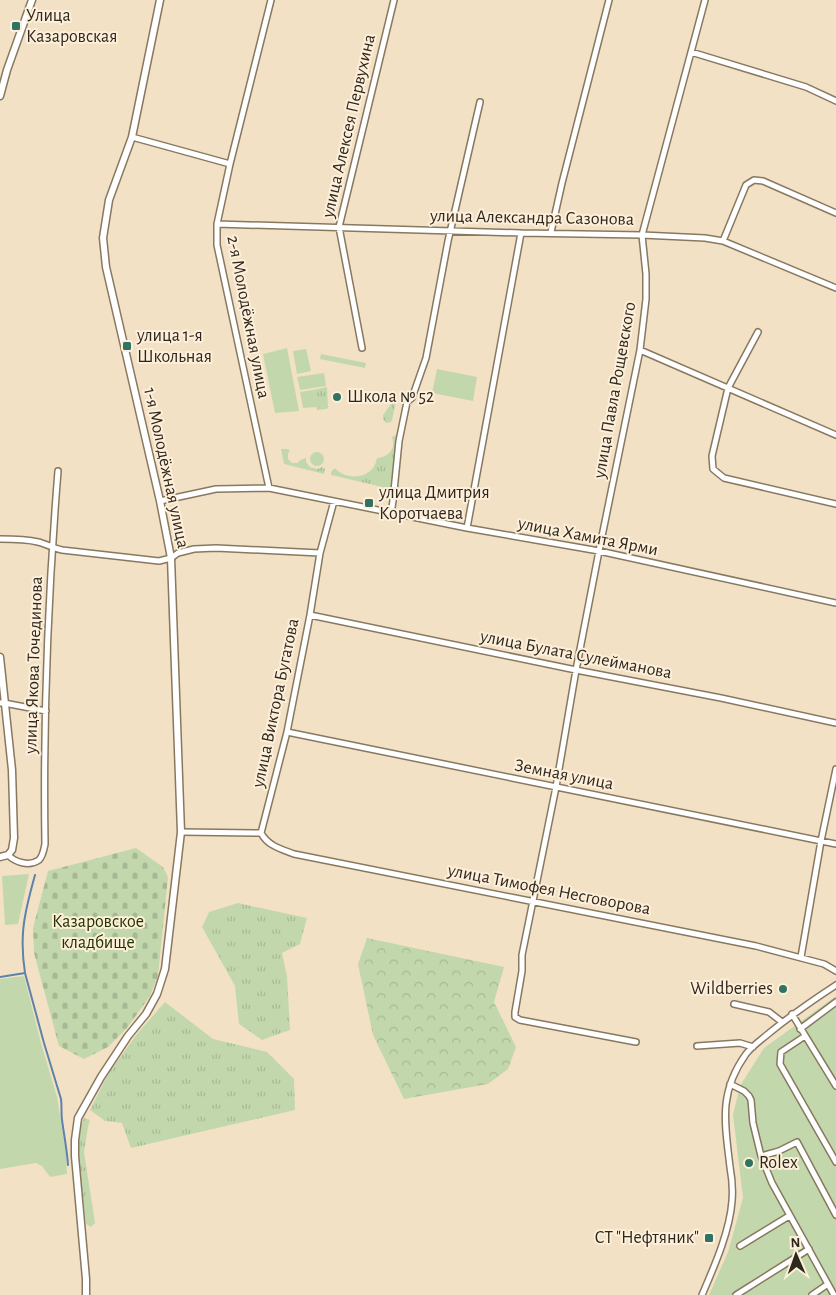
<svg xmlns="http://www.w3.org/2000/svg" width="836" height="1295" viewBox="0 0 836 1295" font-family="'Alegreya Sans',sans-serif">
	<style>
		.grass { fill: url(#grass-tufts) }
		.forest { fill: url(#forest-crowns) }
		.cemetery { fill: url(#cemetery-stones) }
		.green { fill: #c2d8ac }
		.lines { fill: none; stroke-linecap: round; stroke-linejoin: round }
		.stream { stroke: #5d83aa; stroke-width: 2 }
		.minor-casing { stroke: #887860; stroke-width: 8 }
		.tertiary-casing { stroke: #887860; stroke-width: 9 }
		.minor { stroke: #fff; stroke-width: 5 }
		.tertiary { stroke: #fff; stroke-width: 6 }
		.poi-dot { fill: #317363; stroke: #fdefd9; stroke-width: 2 }
		.labels { text-anchor: middle; dominant-baseline: central; stroke-width: 4; stroke-linejoin: round; paint-order: stroke }
		.poi-label { font-size: 18px; fill: #2e271d; stroke: #fdefd9; text-anchor: start }
		.street-label { font-size: 18px; fill: #2e271d; stroke: #fdefd9 }
		.park-label { font-size: 18px; fill: #203400; stroke: #fdefd9 }
	</style>
	<defs>
		<pattern id="grass-tufts" width="24" height="20" patternUnits="userSpaceOnUse" patternTransform="scale(1.25)"><rect width="24" height="20" fill="#c2d8ac"/><path d="M3 7l-1-3M5 7V3M7 7l1-3M15 17l-1-3M17 17v-4M19 17l1-3" fill="none" stroke="#a7b994"/></pattern>
		<pattern id="forest-crowns" width="20" height="18" patternUnits="userSpaceOnUse" patternTransform="scale(1.25)"><rect width="20" height="18" fill="#c2d8ac"/><path d="M2 6a3 3 0 1 1 6 0M12 15a3 3 0 1 1 6 0" fill="none" stroke="#a7b994"/></pattern>
		<pattern id="cemetery-stones" width="16" height="16" patternUnits="userSpaceOnUse" patternTransform="scale(1.25)"><rect width="16" height="16" fill="#c2d8ac"/><path d="M2 7V4a2 2 0 0 1 4 0v3zM10 15v-3a2 2 0 0 1 4 0v3z" fill="#a7b994"/></pattern>
	</defs>
	<rect width="100%" height="100%" fill="#f3e1c6"/>
	<!-- grass -->
	<path class="grass" d="M327 387 328 408 326 409 317 410 313 390Z
		M396 397H397L392 420 391 422 386 423 383 419V415Z
		M396 435 391 489 331 475V472L335 468C343 478 363 480 372 469 375 466 376 462 377 458 389 457 396 449 392 437Z
		M281 449H288L290 451 288 453V459L292 463H298L300 460 306 458V462L310 467 317 469 322 467 325 469 324 474 284 464Z
		M310 459a7 7 0 1 1 14 0a7 7 0 1 1-14 0Z
		M238 903 307 918 300 944 282 953 287 976 290 1030 262 1040 239 1024 235 986 202 927 209 912Z
		M165 1002 213 1039 267 1052 294 1079 295 1110 131 1148 122 1123 105 1121 90 1110 108 1074 137 1034Z
		M84 1118 90 1120 88 1127 84 1152 95 1223 91 1227 86 1224 78 1151 79 1130Z"/>
	<!-- forest -->
	<path class="forest" d="M367 938 504 967 494 1002 516 1047 508 1069 488 1084 404 1099 373 1035 358 964Z"/>
	<!-- cemetery -->
	<path class="cemetery" d="M136 848 163 867 168 877 158 976 150 996 127 1028 108 1047 84 1059 59 1046 34 953 33 928 48 871Z"/>
	<!-- green -->
	<path class="green" d="M287 348 299 411 275 413 263 354Z
		M306 349 311 371 297 374 293 351Z
		M321 354 366 363 365 368 320 359Z
		M437 369 477 377 473 401 432 393Z
		M324 373 326 386 300 390 297 377Z
		M313 390 317 407 303 408 300 392Z
		M29 874 18 924 5 925 2 876Z
		M24 976 41 1043 57 1097 66 1154 67 1174 50 1177 42 1166 36 1163 0 1169V979Z
		M836 996V1295H709L728 1252 743 1198 733 1115 740 1086 764 1048Z"/>
	<g class="lines">
		<!-- stream -->
		<path class="stream" d="M25 973C23 960 22 947 23 933 24 913 30 894 35 875
			M0 977 25 973 44 1043 61 1099C62 1106 61 1113 62 1120 64 1135 67 1150 68 1165"/>
		<defs>
			<path id="minor" d="M691 52 806 87 836 101
				M132 137 230 164
				M217 224 521 233 642 235 705 238 723 241 836 288
				M551 232 562 183 609 0
				M723 241 746 185 754 180 763 181 836 213
				M758 332 728 388 712 456 713 469 724 478 836 504
				M362 348 339 227 394 0
				M640 350 836 435
				M269 488 217 245V224L230 164 271 0
				M160 501 216 489 269 488 467 528 599 551 836 603
				M391 513 393 501 399 441 407 402 412 398 426 358 448 241 480 102
				M467 528 521 233
				M0 539C12 539 26 539 38 542 46 544 53 548 62 550L159 561 171 558 178 553 194 549 216 548 320 553
				M310 615 576 670 721 698 836 723
				M0 703H4L46 711
				M287 732 836 844
				M181 832 261 833
				M261 833C268 846 281 849 294 854L756 946 824 964 836 971
				M261 833 287 732 310 615 320 553 334 501
				M8 855C15 862 29 867 39 860 43 856 44 849 45 844 43 720 48 595 58 471
				M801 957 821 841 836 769
				M734 1004 769 1012 782 1022
				M792 1014 836 1086
				M800 1029 836 1002
				M805 1036 781 1052 780 1064 836 1162
				M636 1042 520 1020 515 1017V1012L522 971V955L556 787 576 670 599 551 640 350 646 299V274L642 235 705 0
				M697 1046 740 1043 753 1047
				M730 1084 744 1091 749 1096 751 1100 753 1123 761 1156 772 1183 834 1295
				M761 1156 779 1151 797 1142 836 1215
				M740 1246 789 1216
				M702 1295C714 1267 730 1231 732 1201 733 1190 732 1178 730 1167 725 1124 718 1093 746 1054 752 1046 761 1040 768 1034 790 1016 813 1000 836 985
				M736 1295 809 1249
				M812 1295 828 1284"/>
			<path id="tertiary" d="M0 96 7 70 32 0
				M0 657 12 770 14 838 12 850 8 855 0 857
				M86 1295V1279L75 1156V1140L78 1118 101 1077 128 1036 146 1014 157 994 165 969 181 832 171 558 160 501 106 267 103 238 109 200 132 137 160 0"/>
		</defs>
		<!-- minor casing -->
		<use href="#minor" class="minor-casing"/>
		<!-- tertiary casing -->
		<use href="#tertiary" class="tertiary-casing"/>
		<!-- minor -->
		<use href="#minor" class="minor"/>
		<!-- tertiary -->
		<use href="#tertiary" class="tertiary"/>
	</g>
	<!-- markers -->
	<g class="poi-dot">
		<rect x="11" y="21" width="10" height="10" rx="2.5"/>
		<rect x="122" y="341" width="10" height="10" rx="2.5"/>
		<circle cx="337" cy="397" r="5"/>
		<rect x="364" y="498" width="10" height="10" rx="2.5"/>
		<circle cx="783" cy="989" r="5"/>
		<circle cx="749" cy="1163" r="5"/>
		<rect x="704" y="1233" width="10" height="10" rx="2.5"/>
	</g>
	<g class="labels">
		<!-- poi labels -->
		<g class="poi-label">
			<text x="26" y="16">Улица<tspan x="26" dy="21">Казаровская</tspan></text>
			<text x="137" y="336">улица 1-я<tspan x="137" dy="21">Школьная</tspan></text>
			<text x="347" y="397">Школа № 52</text>
			<text x="379" y="493">улица Дмитрия<tspan x="379" dy="21">Коротчаева</tspan></text>
			<text x="773" y="989" text-anchor="end">Wildberries</text>
			<text x="759" y="1163">Rolex</text>
			<text x="699" y="1238" text-anchor="end">СТ "Нефтяник"</text>
		</g>
		<!-- street labels -->
		<g class="street-label">
			<text transform="translate(349 126) rotate(-77)">улица Алексея Первухина</text>
			<text transform="translate(532 218) rotate(1)">улица Александра Сазонова</text>
			<text transform="translate(248 317) rotate(79)">2-я Молодёжная улица</text>
			<text transform="translate(615 390) rotate(-80)">улица Павла Рощевского</text>
			<text transform="translate(166 468) rotate(78)">1-я Молодёжная улица</text>
			<text transform="translate(588 537) rotate(11)">улица Хамита Ярми</text>
			<text transform="translate(576 655) rotate(11)">улица Булата Сулейманова</text>
			<text transform="translate(34 665) rotate(-88)">улица Якова Точединова</text>
			<text transform="translate(276 703) rotate(-78)">улица Виктора Бугатова</text>
			<text transform="translate(564 775) rotate(11)">Земная улица</text>
			<text transform="translate(549 890) rotate(11)">улица Тимофея Несговорова</text>
		</g>
		<!-- park labels -->
		<g class="park-label">
			<text x="98" y="922">Казаровское<tspan x="98" dy="21">кладбище</tspan></text>
		</g>
	</g>
	<!-- north arrow -->
	<g transform="translate(796 1255) rotate(358)" stroke="#fdefd9" stroke-width="4" paint-order="stroke">
	<path d="M0-4L9 19L0 12L-9 19Z" fill="#2e271d"/>
	<text y="-8" font-size="14" font-weight="bold" text-anchor="middle" fill="#2e271d">N</text>
	</g>
</svg>
